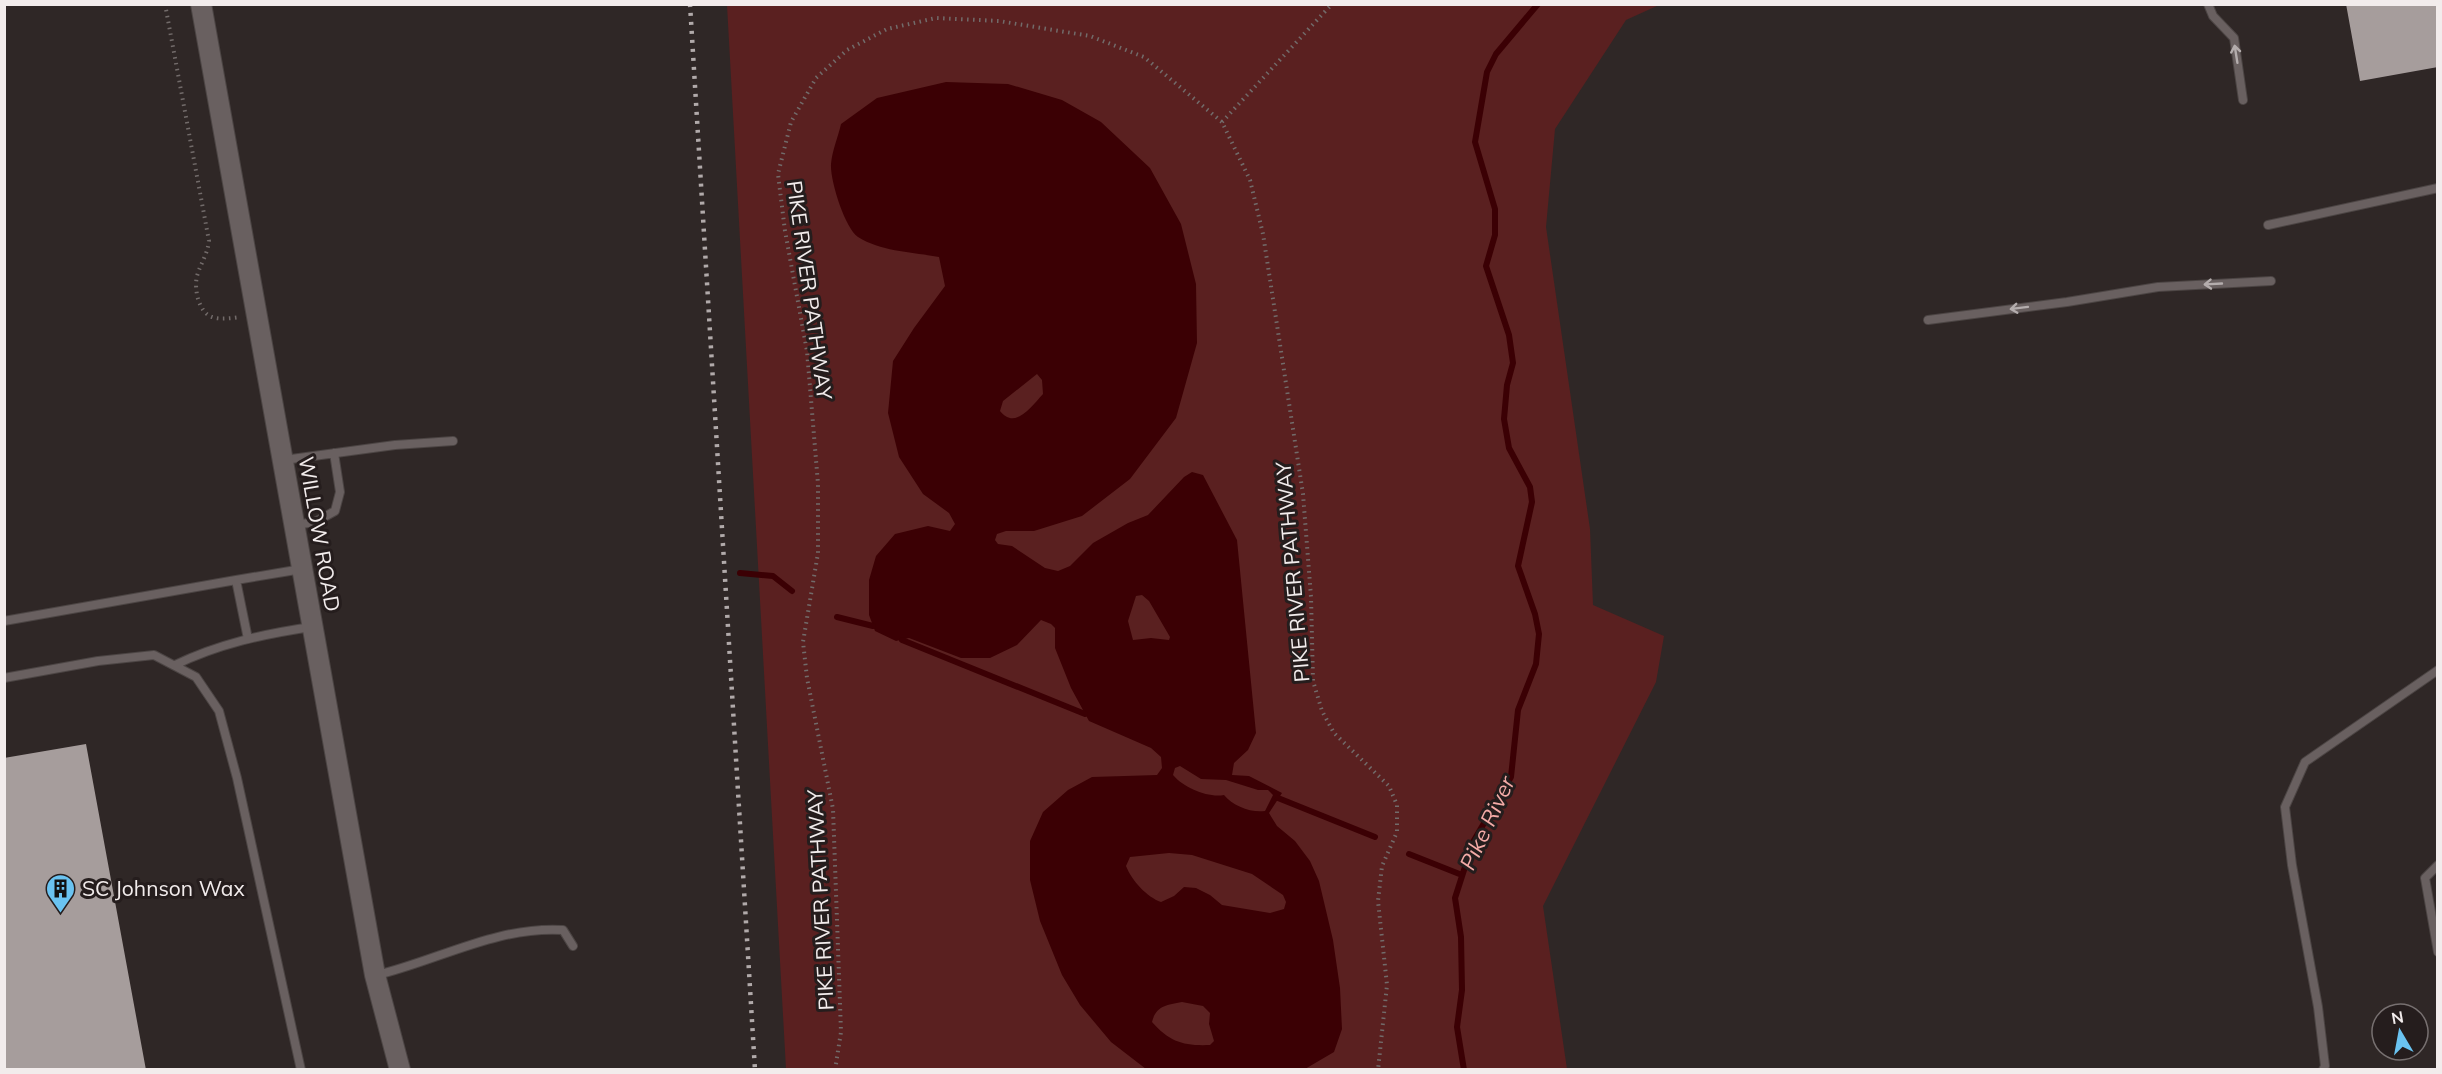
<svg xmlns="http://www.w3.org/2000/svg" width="2442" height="1074" viewBox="0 0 2442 1074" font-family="Mulish,sans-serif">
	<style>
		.green { fill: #5a2020 }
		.water { fill: #3b0004; fill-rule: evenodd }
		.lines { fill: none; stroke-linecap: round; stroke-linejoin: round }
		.stream { stroke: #3b0004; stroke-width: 6 }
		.building { fill: #a69d9c }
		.service-casing { stroke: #4c4544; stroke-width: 10 }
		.tertiary-casing { stroke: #4c4544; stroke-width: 22 }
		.path { stroke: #726b6a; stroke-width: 4; stroke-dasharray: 1.5 4.5; stroke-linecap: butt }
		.service { stroke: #696060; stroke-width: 8 }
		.tertiary { stroke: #696060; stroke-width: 20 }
		.rail { stroke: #b1aaaa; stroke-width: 4.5; stroke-dasharray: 3 6; stroke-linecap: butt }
		.oneway { stroke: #b4adad }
		.labels { text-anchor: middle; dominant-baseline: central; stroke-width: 6; stroke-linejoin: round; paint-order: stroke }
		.street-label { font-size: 21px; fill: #f2ecec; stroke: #251d1d }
		.poi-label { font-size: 21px; fill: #f2ecec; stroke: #251d1d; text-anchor: start }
		.water-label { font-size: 22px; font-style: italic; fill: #f4aba7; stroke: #251d1d }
	</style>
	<rect width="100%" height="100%" fill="#2f2726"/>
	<!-- green -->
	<path class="green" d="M727 5H1659L1626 20 1555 129 1546 227 1590 529 1593 605 1664 636 1656 682 1543 906 1567 1069H786Z"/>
	<!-- water -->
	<path class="water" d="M946 82 1008 84 1062 100 1101 122 1150 168 1181 224 1196 284 1197 343 1176 418 1130 479 1082 516 1034 531H1006L997 534 995 540 998 544 1012 546 1045 568 1058 571 1070 566 1093 543 1128 523 1148 515 1184 477 1192 472 1203 475 1237 540 1256 733 1248 750 1234 763 1232 775 1249 776 1282 793 1269 813 1277 826 1295 841 1310 861 1319 881 1333 940 1340 988 1342 1029 1334 1052 1305 1069H1146L1111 1042 1080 1005 1062 975 1040 921 1030 880V841L1043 812 1068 790 1092 777 1157 775 1162 768 1161 757 1151 748 1089 721 1071 688 1055 648V628L1051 624 1041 620 1017 645 990 658H961L909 638 896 641 875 631 869 615V580L876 556 895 534 928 526 950 531 955 524 949 513 923 494 899 457 888 413 893 361 914 328 945 286 939 257C913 252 882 252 858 237 845 228 830 181 831 164 832 151 838 137 841 124L877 98ZM1037 374 1042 380 1043 394C1031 407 1015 430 1000 411L1003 401ZM1142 595 1149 601 1170 637 1169 640 1151 638 1133 640 1128 621 1136 596ZM1180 766 1201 779 1226 780 1258 790H1268L1273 795 1265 811C1251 813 1233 806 1224 795 1208 798 1184 788 1173 775L1175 768ZM1169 853 1192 855 1252 874 1283 895 1286 902 1284 909 1270 913 1222 905 1210 895 1196 888 1184 887 1174 896 1161 902C1147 897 1132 881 1126 866L1130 857ZM1182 1002 1203 1006 1210 1013 1209 1024 1214 1041 1210 1045C1183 1046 1170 1042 1152 1022 1156 1006 1166 1005 1182 1002Z"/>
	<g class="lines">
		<!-- stream -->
		<path class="stream" d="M740 573 773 576 792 591
			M837 617 873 626
			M902 640 1085 714
			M1278 798 1375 837
			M1409 854 1462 875
			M1464 1070 1457 1027 1462 990 1461 937 1455 898 1473 842 1511 777 1518 710 1536 664 1539 634 1535 614 1518 566 1532 502 1530 487 1509 448 1504 419 1507 385 1513 363 1509 335 1486 266 1495 235V209L1475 142 1487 72 1496 54 1538 4"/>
	</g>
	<!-- building -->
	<path class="building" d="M2346 4H2438V67L2360 81Z
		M86 744 146 1070H4V758Z"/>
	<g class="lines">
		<defs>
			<path id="service" d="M2208 4 2213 16 2234 38 2243 100
				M2268 225 2438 188
				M1928 320 2067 302 2158 287 2271 281
				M284 460 395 445 453 441
				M295 525 315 522 335 511 340 492 334 453
				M236 580 302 569
				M4 621 236 580 248 639
				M175 665C218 644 264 634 311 627
				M4 678 98 661 154 655 196 677 219 711 237 778 301 1070
				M2438 865 2425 878 2438 952
				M377 975C439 960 497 926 563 930L573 946
				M2323 1070 2325 1066 2318 1007 2292 865 2285 807 2305 762 2438 670"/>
			<path id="tertiary" d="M201 4 375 975 400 1070"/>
		</defs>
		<!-- service casing -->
		<use href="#service" class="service-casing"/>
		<!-- tertiary casing -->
		<use href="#tertiary" class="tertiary-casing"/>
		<!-- path -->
		<path class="path" d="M165 4 209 241C207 256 201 262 197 276 194 288 198 312 212 317 220 320 232 318 240 317
			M1222 122 1332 4
			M835 1070 841 1032 833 809 807 678 803 642 818 553V484L807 351 785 231 778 174 791 122 816 78 847 50 887 29 936 18 999 21 1090 36 1144 57 1222 122 1250 180 1263 234 1303 494 1311 597 1313 681 1322 711 1334 733 1389 786 1397 805V832L1382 866 1378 901 1387 985 1378 1070"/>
		<!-- service -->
		<use href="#service" class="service"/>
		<!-- tertiary -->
		<use href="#tertiary" class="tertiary"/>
		<!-- rail -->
		<path class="rail" d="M690 4 755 1070"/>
	</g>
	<!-- one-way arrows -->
	<defs><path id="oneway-shaft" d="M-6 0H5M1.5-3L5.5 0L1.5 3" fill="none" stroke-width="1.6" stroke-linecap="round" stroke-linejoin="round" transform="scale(1.5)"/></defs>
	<g class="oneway">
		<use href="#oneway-shaft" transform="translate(2236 54) rotate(-99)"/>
		<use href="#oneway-shaft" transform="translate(2213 284) rotate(177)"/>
		<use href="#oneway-shaft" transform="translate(2019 308) rotate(173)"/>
	</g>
	<!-- icons -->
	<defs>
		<symbol id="building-pin" viewBox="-11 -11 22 30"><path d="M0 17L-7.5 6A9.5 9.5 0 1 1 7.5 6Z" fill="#6ac3f1" stroke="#251d1d"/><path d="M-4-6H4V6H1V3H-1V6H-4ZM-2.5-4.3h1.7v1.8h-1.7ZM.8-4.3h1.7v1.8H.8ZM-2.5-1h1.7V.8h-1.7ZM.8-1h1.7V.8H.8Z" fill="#111"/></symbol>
	</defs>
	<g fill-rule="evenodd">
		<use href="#building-pin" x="44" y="872" width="33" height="45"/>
	</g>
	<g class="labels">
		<!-- street labels -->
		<g class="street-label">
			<text transform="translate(810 290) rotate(82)">PIKE RIVER PATHWAY</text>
			<text transform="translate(320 534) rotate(80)">WILLOW ROAD</text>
			<text transform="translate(1292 572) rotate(-95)">PIKE RIVER PATHWAY</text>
			<text transform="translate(820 900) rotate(-93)">PIKE RIVER PATHWAY</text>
		</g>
		<!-- poi labels -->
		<g class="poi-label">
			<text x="82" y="888">SC Johnson Wax</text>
		</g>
		<!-- water labels -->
		<g class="water-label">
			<text transform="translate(1487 823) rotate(-65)">Pike River</text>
		</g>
	</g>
	<!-- border -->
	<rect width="2442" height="1074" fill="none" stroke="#f2ecec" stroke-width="12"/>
	<!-- north arrow -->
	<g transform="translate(2400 1032) rotate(350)"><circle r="28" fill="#251d1d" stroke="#777070" stroke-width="1.5"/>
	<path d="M0-4.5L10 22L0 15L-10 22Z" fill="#6ac3f1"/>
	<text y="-9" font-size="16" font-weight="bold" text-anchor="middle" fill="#f2ecec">N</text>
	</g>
</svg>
